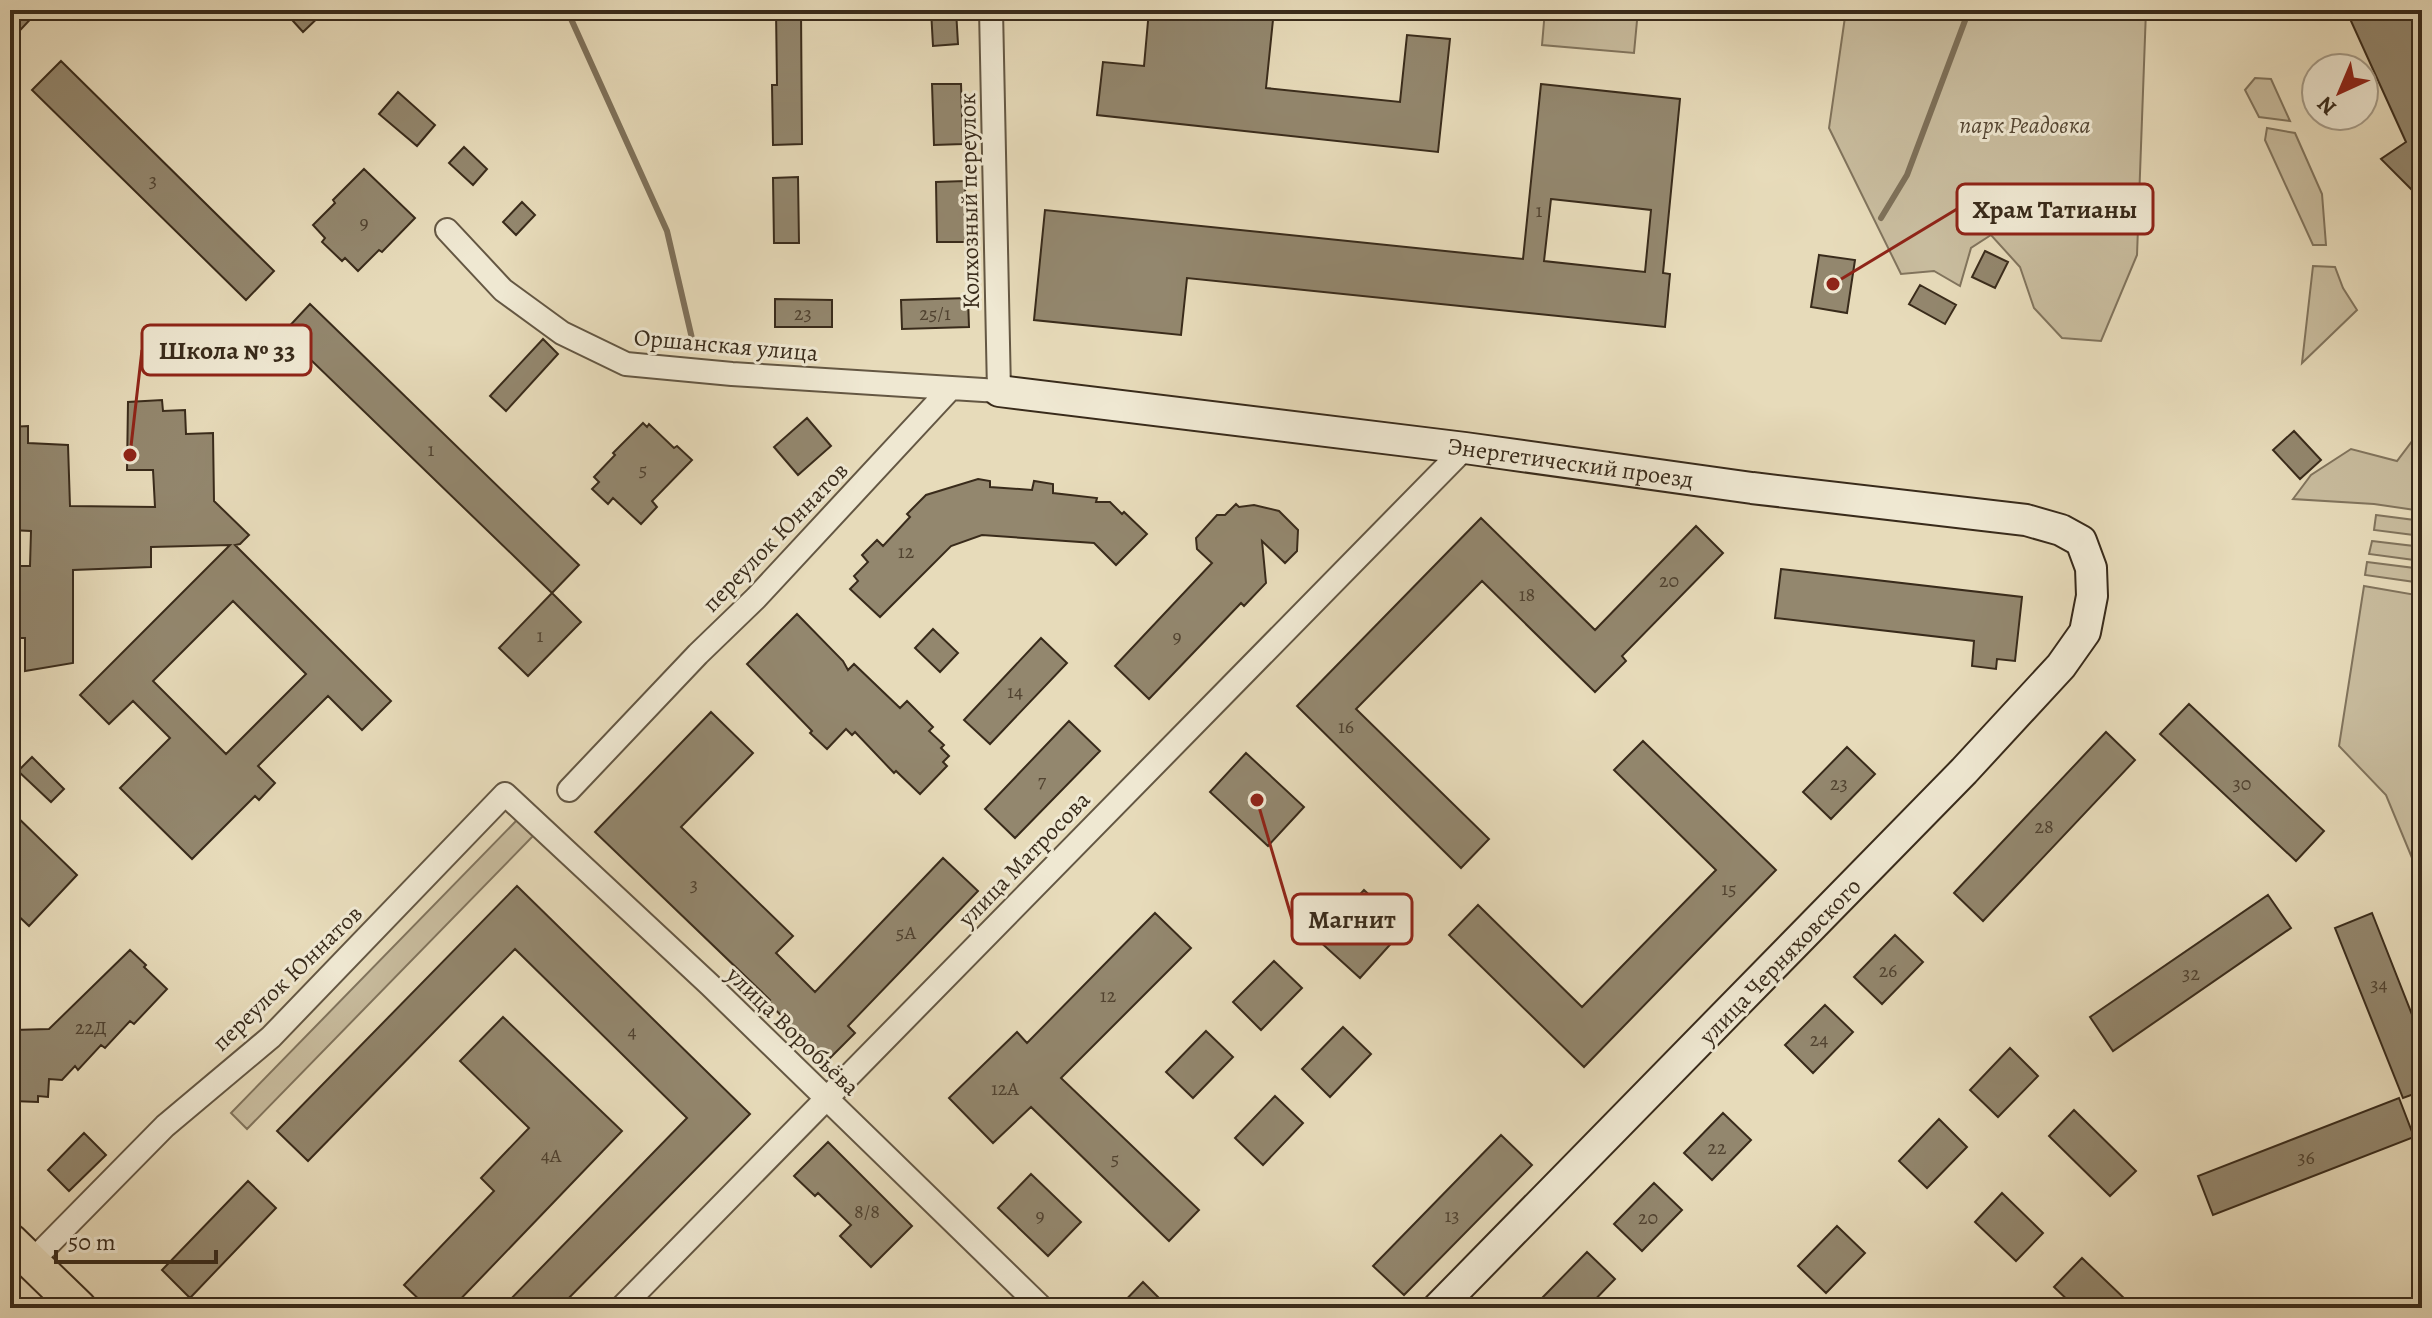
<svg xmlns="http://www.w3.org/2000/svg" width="2432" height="1318" viewBox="0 0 2432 1318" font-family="Alegreya,serif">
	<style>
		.green { fill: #c9bd9f; stroke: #81745d; stroke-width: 2 }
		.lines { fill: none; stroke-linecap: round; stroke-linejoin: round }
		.stream { stroke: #7e715a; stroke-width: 6 }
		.building { fill: #93876e; stroke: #392b1b; stroke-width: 2; fill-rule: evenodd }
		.street-casing { stroke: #645743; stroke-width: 26 }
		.secondary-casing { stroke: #392b1b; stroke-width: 34 }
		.primary-casing { stroke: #392b1b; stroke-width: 38 }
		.street { stroke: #efe8d2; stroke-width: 22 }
		.secondary { stroke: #efe8d2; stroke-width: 30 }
		.primary { stroke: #e7dbba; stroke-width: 34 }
		.labels { text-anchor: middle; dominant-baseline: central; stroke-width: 6; stroke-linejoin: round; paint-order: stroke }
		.number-label { font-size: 20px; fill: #504230 }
		.park-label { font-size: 24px; font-style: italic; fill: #564835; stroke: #efe8d2 }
		.street-label { font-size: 24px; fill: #392b1b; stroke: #efe8d2 }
		.leader { fill: none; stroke: #8f2418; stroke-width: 3 }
		.callout-dot { fill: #8f2418; stroke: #efe8d2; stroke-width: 3 }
		.callout { fill: #efe8d2; stroke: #8f2418; stroke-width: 3 }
		.callout-label { font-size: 26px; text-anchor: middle; font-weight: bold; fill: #392b1b }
	</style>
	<rect width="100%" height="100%" fill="#e7dbba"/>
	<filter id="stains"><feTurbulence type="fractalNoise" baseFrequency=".0025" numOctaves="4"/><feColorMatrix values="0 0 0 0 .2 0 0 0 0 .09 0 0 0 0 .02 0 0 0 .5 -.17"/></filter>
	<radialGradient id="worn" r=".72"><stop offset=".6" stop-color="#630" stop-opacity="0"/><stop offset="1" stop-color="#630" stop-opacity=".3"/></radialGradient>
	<!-- green -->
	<path class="green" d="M1545 10H1638L1634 53 1542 45Z
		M1846 10H2146L2137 255 2101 341 2062 338 2034 308 2020 267 1991 235 1971 248 1960 286 1934 271 1901 274 1829 128Z
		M2255 78 2271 79 2290 121 2259 117 2245 90Z
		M2267 128 2295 133 2322 194 2326 245H2313L2265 140Z
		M2313 266 2335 267 2343 288 2357 310 2302 363Z
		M2422 428V511L2374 504 2293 499 2311 475 2351 449 2397 461Z
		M2376 515 2422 521V536L2374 530Z
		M2372 541 2422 547V561L2369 554Z
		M2367 562 2422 569V583L2365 575Z
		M2364 586 2422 596V882L2386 795 2339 746Z
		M517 820 533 836 247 1129 231 1113Z"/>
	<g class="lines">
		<!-- stream -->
		<path class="stream" d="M567 10 667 231 694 347
			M1881 218 1907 175 1969 10"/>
	</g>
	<!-- building -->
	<path class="building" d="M10 10H39L10 41Z
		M283 10H326L303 32Z
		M776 10H801L802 144 773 145 772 85H777Z
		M931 10H956L958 44 933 46Z
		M1149 10H1274L1266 88 1400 102 1407 35 1450 39 1438 152 1097 115 1103 62 1144 66Z
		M2346 10H2422V200L2381 159 2406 142Z
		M61 61 274 271 246 300 32 90Z
		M932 84H961L963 144 934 145Z
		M1541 84 1680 99 1663 273 1670 274 1665 327 1187 278 1181 335 1034 320 1045 210 1523 259ZM1551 199 1651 210 1645 272 1544 261Z
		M398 92 435 125 417 146 379 114Z
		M464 147 487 169 473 185 449 163Z
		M364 169 415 218 382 252 379 250 358 271 345 258 342 261 322 242 325 238 313 225 335 203 333 200Z
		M798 177 799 243H774L773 178Z
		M965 181 966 242H937L936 182Z
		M522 202 535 215 516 235 503 222Z
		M1985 251 2008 262 1995 288 1972 277Z
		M1819 255 1855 260 1847 313 1811 307Z
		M1920 285 1956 305 1945 324 1909 304Z
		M968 298 969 327 902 329 901 300Z
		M775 299 832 300V327H775Z
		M310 304 579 565 552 593 283 333Z
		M543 339 558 354 506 411 490 396Z
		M162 400 163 411 185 410 186 434 213 433 214 501 249 535 240 544 235 545 391 701 362 730 328 696 258 766 275 783 259 800 255 796 192 859 120 788 170 738 133 701 109 724 80 695 230 545 151 547V567L73 570V663L25 671V638H10V566H30L31 531 10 530V427L28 426V443L68 445 70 506 155 507 153 470H127L128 402ZM233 601 306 674 226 754 153 681Z
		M807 418 831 446 798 475 774 447Z
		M643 423 647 427 649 424 674 448 677 446 692 460 652 501 657 507 641 524 613 498 608 504 592 489 599 482 594 477 615 455 613 453Z
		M2294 431 2321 460 2300 479 2273 450Z
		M978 479 990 481V487L1032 490 1034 481 1053 484V493L1097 498 1096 502H1110L1122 514 1124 512 1147 534 1116 565 1094 543 982 535 951 546 880 617 850 589 858 581 854 576 868 562 862 555 877 540 883 546 910 517 907 514 926 495Z
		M1236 504 1239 507 1254 505 1279 511 1298 530 1297 551 1285 563 1262 541 1266 583 1244 606 1241 603 1149 699 1115 666 1212 563 1197 549 1196 538 1217 515H1225Z
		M1481 518 1595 630 1696 526 1723 553 1622 656 1626 661 1595 692 1482 581 1356 709 1489 839 1461 868 1297 706Z
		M1781 569 2022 597 2015 661 1997 659 1996 669 1972 666 1974 641 1775 618Z
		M552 593 581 622 528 676 499 648Z
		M797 614 843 661 848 670 854 664 900 708 907 701 933 727 929 731 944 745 941 748 949 756 943 762 947 766 920 794 896 771 894 773 855 732 852 735 846 729 827 749 810 733 812 731 747 664Z
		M933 629 958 653 940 672 915 648Z
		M1041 638 1067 663 990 744 964 720Z
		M2189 704 2324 831 2296 861 2160 734Z
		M711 712 753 753 681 827 793 936 776 953 815 992 943 858 978 891 848 1026 855 1033 826 1062 768 1002 770 1000 595 832Z
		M1069 721 1100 751 1015 838 985 809Z
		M2106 732 2135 760 1983 921 1954 893Z
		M1643 741 1776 870 1584 1067 1449 935 1478 905 1582 1007 1716 870 1614 770Z
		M1847 747 1875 774 1831 819 1803 792Z
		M1246 753 1304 807 1268 846 1210 792Z
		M32 757 64 789 51 802 18 771Z
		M10 810 77 875 29 926 10 908Z
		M517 886 750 1114 559 1308H502L687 1118 515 949 308 1161 277 1131Z
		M1364 890 1405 928 1360 978 1318 940Z
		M2268 895 2291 928 2113 1051 2090 1017Z
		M1155 913 1191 948 1061 1078 1199 1210 1169 1241 1031 1107 993 1143 949 1098 1017 1032 1027 1043Z
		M2372 913 2422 1040V1091L2403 1098 2335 928Z
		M1895 935 1923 962 1882 1004 1854 977Z
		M130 950 146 965 144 967 167 989 134 1024 130 1021 105 1048 101 1045 78 1070 75 1066 62 1080 49 1079 48 1097 38 1096V1102L12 1101 10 1036H14V1030L49 1029Z
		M1274 961 1302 988 1261 1030 1233 1002Z
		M1825 1005 1853 1032 1813 1073 1785 1045Z
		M503 1017 622 1131 452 1308H428L404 1285 494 1191 481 1178 529 1128 460 1061Z
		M1343 1027 1371 1054 1330 1097 1302 1069Z
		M1206 1031 1233 1057 1193 1098 1166 1072Z
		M2010 1048 2038 1076 1998 1117 1970 1090Z
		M1275 1096 1303 1123 1263 1165 1235 1138Z
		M2399 1098 2414 1137 2213 1215 2198 1176Z
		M2074 1110 2136 1171 2110 1196 2049 1136Z
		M1723 1113 1751 1140 1712 1180 1684 1153Z
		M1939 1119 1967 1147 1927 1188 1899 1161Z
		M84 1133 106 1155 69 1191 48 1170Z
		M1501 1135 1532 1165 1404 1295 1373 1266Z
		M828 1142 912 1226 871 1267 840 1236 851 1225 818 1193 815 1196 794 1176Z
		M1031 1174 1081 1222 1048 1256 998 1208Z
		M248 1181 276 1208 190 1298 162 1270Z
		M1654 1183 1682 1210 1642 1251 1614 1224Z
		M2002 1193 2043 1233 2016 1261 1975 1222Z
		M1837 1226 1865 1253 1826 1293 1798 1266Z
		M1587 1252 1615 1279 1587 1308H1555L1543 1297Z
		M2082 1258 2126 1300 2118 1308H2076L2054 1287Z
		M1143 1282 1169 1308H1118Z"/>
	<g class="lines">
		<defs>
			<path id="street" d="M447 230 503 290 562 333 626 364 732 374 999 391 991 10
				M569 790 698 654 756 598 951 388
				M32 1261 165 1126 271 1037 505 794 710 985 1042 1308
				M621 1308 1465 448"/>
			<g id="secondary">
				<path id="s1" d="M999 391 1465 448 1752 488 2026 520 2061 530 2081 541 2091 568 2092 596 2085 632 2061 666 1964 771 1438 1308"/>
			</g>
			<path id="primary" d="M10 1241 79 1308"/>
		</defs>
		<!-- street casing -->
		<use href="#street" class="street-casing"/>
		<!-- secondary casing -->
		<use href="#secondary" class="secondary-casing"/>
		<!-- primary casing -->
		<use href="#primary" class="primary-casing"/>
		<!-- street -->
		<use href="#street" class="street"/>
		<!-- secondary -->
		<use href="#secondary" class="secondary"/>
		<!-- primary -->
		<use href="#primary" class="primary"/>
	</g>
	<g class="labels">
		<!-- number labels -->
		<g class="number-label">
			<text x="153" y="180">3</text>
			<text x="1539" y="210">1</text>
			<text x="364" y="222">9</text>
			<text x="803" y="313">23</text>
			<text x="935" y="313">25/1</text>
			<text x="431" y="449">1</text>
			<text x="643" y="469">5</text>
			<text x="906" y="551">12</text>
			<text x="1669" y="580">20</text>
			<text x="1527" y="594">18</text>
			<text x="540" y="635">1</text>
			<text x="1177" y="636">9</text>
			<text x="1015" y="691">14</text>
			<text x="1346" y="726">16</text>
			<text x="1042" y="780">7</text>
			<text x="1839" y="783">23</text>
			<text x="2242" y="783">30</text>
			<text x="2044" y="826">28</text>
			<text x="694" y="884">3</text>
			<text x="1729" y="888">15</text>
			<text x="906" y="932">5А</text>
			<text x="1888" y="970">26</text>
			<text x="2191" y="973">32</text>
			<text x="2379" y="984">34</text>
			<text x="1108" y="995">12</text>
			<text x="91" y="1027">22Д</text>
			<text x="632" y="1031">4</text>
			<text x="1819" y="1039">24</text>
			<text x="1005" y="1088">12А</text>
			<text x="1717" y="1147">22</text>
			<text x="551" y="1155">4А</text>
			<text x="2306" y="1157">36</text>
			<text x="1115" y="1158">5</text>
			<text x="867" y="1211">8/8</text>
			<text x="1040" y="1215">9</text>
			<text x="1452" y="1215">13</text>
			<text x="1648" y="1217">20</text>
		</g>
		<!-- park labels -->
		<g class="park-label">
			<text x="2025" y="125">парк Реадовка</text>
		</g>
		<!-- street labels -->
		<g class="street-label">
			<text transform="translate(969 201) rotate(-91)">Колхозный переулок</text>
			<text transform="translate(726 345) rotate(5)">Оршанская улица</text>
			<text stroke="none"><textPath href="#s1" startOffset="576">Энергетический проезд</textPath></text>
			<text transform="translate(775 537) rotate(-46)">переулок Юннатов</text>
			<text transform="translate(1024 859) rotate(-46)">улица Матросова</text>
			<text transform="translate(1780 961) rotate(-46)">улица Черняховского</text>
			<text transform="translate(287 978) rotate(-44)">переулок Юннатов</text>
			<text transform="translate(793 1031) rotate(44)">улица Воробьёва</text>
		</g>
	</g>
	<!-- callouts -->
	<path class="leader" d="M1833 284L1957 209M130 455L142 350M1257 800L1292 919"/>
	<g class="callout-dot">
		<circle cx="1833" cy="284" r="8"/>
		<circle cx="130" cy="455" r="8"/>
		<circle cx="1257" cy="800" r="8"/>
	</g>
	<g class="callout">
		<rect x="1957" y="184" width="196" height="50" rx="8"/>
		<rect x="142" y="325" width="169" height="50" rx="8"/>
		<rect x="1292" y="894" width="120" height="50" rx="8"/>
	</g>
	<g class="callout-label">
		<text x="2055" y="218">Храм Татианы</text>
		<text x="227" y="359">Школа № 33</text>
		<text x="1352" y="928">Магнит</text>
	</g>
	<!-- margin -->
	<rect width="2432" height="1318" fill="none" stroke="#e7dbba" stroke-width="40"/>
	<rect x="12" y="12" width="2408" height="1294" fill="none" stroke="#392b1b" stroke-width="4"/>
	<rect x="20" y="20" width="2392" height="1278" fill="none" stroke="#392b1b" stroke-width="2"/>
	<!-- north arrow -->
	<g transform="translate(2340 92) rotate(224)"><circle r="38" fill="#efe8d2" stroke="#a69c89" stroke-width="2"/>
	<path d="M0-6L14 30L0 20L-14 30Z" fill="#8f2418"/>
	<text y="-12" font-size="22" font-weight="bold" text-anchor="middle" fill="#392b1b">N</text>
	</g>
	<!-- scale -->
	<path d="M56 1250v12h160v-12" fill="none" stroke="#392b1b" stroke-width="4"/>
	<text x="68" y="1250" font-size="24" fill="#392b1b" stroke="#efe8d2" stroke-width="6" paint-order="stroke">50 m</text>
	<rect width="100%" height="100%" filter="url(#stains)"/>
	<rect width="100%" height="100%" fill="url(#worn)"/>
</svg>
